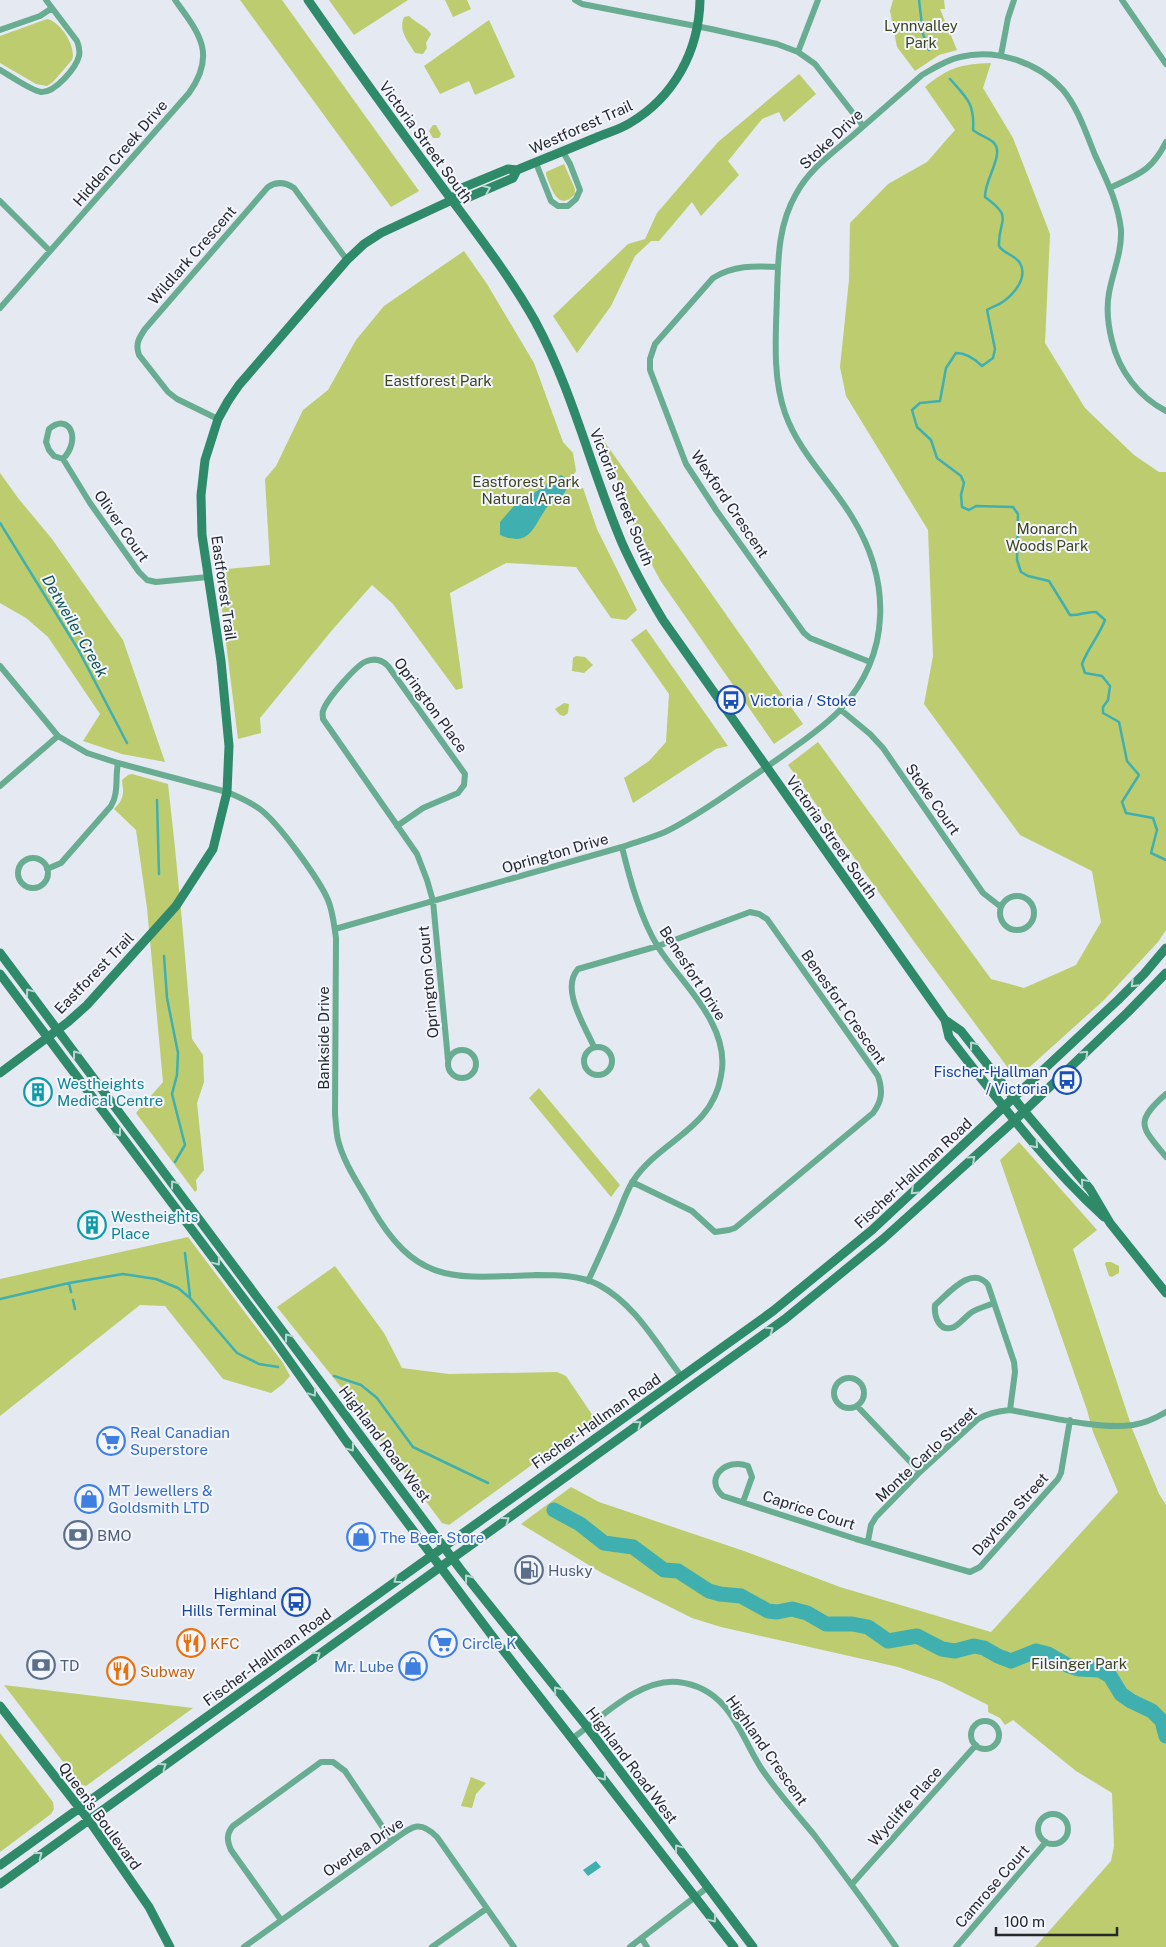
<svg xmlns="http://www.w3.org/2000/svg" width="1166" height="1947" viewBox="0 0 1166 1947" font-family="'Public Sans',sans-serif">
	<style>
		.green { fill: #bccc6f }
		.water { fill: #40afb0 }
		.lines { fill: none; stroke-linecap: round; stroke-linejoin: round }
		.stream { stroke: #40afb0; stroke-width: 2.5 }
		.river { stroke: #40afb0; stroke-width: 15 }
		.street { stroke: #68ad91; stroke-width: 6 }
		.secondary { stroke: #2f8a6a; stroke-width: 9 }
		.oneway { stroke: #b8d6d2 }
		.labels { text-anchor: middle; dominant-baseline: central; stroke-width: 4; stroke-linejoin: round; paint-order: stroke }
		.park-label { font-size: 15px; fill: #3e441c; stroke: #f3f6ff }
		.street-label { font-size: 15px; fill: #26282b; stroke: #f3f6ff }
		.transit-label { font-size: 15px; fill: #164399; stroke: #f3f6ff; text-anchor: end }
		.culture-label { font-size: 15px; fill: #0d838f; stroke: #f3f6ff; text-anchor: start }
		.shop-label { font-size: 15px; fill: #366cbe; stroke: #f3f6ff; text-anchor: start }
		.service-label { font-size: 15px; fill: #4e5e75; stroke: #f3f6ff; text-anchor: start }
		.food-label { font-size: 15px; fill: #c56008; stroke: #f3f6ff; text-anchor: start }
		.water-label { font-size: 16px; font-style: italic; fill: #125252; stroke: #f3f6ff }
	</style>
	<rect width="100%" height="100%" fill="#e5e9f1"/>
	<!-- green -->
	<path class="green" d="M240 0H282L419 191 391 207Z
		M329 0H408L354 35Z
		M445 0H467L471 9 453 17Z
		M893 0H944L945 9H940L957 50 939 55 915 71 897 47 890 11Z
		M409 16C416 23 427 27 431 34L426 43 427 48 423 54 415 53C408 41 398 31 404 17Z
		M47 19C60 21 77 47 72 60L53 82 47 86 36 84 0 63V36Z
		M489 20 515 77 475 95 469 81 440 94 424 66Z
		M991 63 983 88 1013 138 1050 234 1045 343 1085 408 1134 455 1159 472H1166V930L1158 942 1104 1000 1023 1073 1014 1076 915 943 788 765 818 742 991 979 1024 988 1076 965 1101 922 1092 871 1020 835 924 704 933 656 928 530 846 396 840 367 849 280 850 223 888 184 927 162 955 130 925 87C948 68 960 64 991 63Z
		M799 74 816 94 784 122 779 112 762 119 728 161 739 175 701 216 692 202 659 241H651L635 256 611 306 577 353 553 316 628 244 645 239 657 213 718 142Z
		M433 125H436L441 134 439 138H433L429 131Z
		M564 164 575 189V194C558 213 551 187 546 175V172Z
		M464 251 487 284 534 363 563 442 573 453 576 471 574 474 580 489 583 488 597 529 637 610 626 620 611 618 576 567 506 563 450 593 463 688 456 690 393 604 372 585 333 629 260 718 261 733 238 739 217 570 270 565 265 479 276 466 303 410 328 390 356 340 384 306Z
		M604 441 803 724 774 744 660 580 638 538Z
		M0 473 18 498 52 539 123 640 165 762 122 754 83 741 100 714 48 637 26 618 0 603Z
		M646 629 728 746 716 749 633 803 624 778 649 761 666 742 669 694 631 640Z
		M576 656 585 657 593 665 584 673 572 671 573 658Z
		M564 703 569 704 568 713 564 716 560 715 555 709Z
		M132 774 168 784C178 869 185 954 192 1039L203 1055 204 1082 197 1103 204 1170 196 1180 197 1190 195 1192 136 1113 163 1082 147 908 136 830 114 809C124 799 124 794 122 780L128 775Z
		M539 1088 620 1185 611 1197 529 1098Z
		M1019 1142 1097 1230 1073 1249 1133 1431 1159 1494 1166 1505V1947H1035L1111 1861 1114 1846 1112 1793 1076 1771 1013 1720 1005 1725 1000 1718 988 1712V1705L942 1682 898 1667 721 1627 692 1618 602 1573 521 1524 571 1487 599 1502 744 1551 840 1587 991 1632 1118 1492 1093 1432 1087 1410 1000 1160Z
		M188 1237 283 1363 290 1376 283 1384 271 1393 223 1379 165 1306 140 1305 0 1416V1279Z
		M1106 1262H1111L1119 1266V1273L1112 1277 1109 1276 1105 1264Z
		M335 1266 384 1333 402 1368 449 1374 557 1372 566 1376 595 1419 449 1525 442 1523 344 1391 277 1307Z
		M4 1685 193 1708 86 1786 80 1784Z
		M0 1733 53 1802 54 1809 51 1814 0 1852Z
		M471 1777 486 1783 476 1794 472 1808 461 1806Z"/>
	<!-- water -->
	<path class="water" d="M561 475 570 481C568 485 566 491 563 495 559 500 551 502 547 507 533 527 530 548 500 535V522L513 507Z
		M596 1861 601 1867 588 1876 583 1870Z"/>
	<g class="lines">
		<!-- stream -->
		<path class="stream" d="M919 0 923 34 929 50
			M950 79C966 97 975 103 973 130 979 135 987 137 993 142 1006 153 984 180 985 197 1015 219 998 218 999 246 1004 254 1015 255 1020 263 1028 277 1015 293 1004 301 999 305 992 307 987 310L995 349 993 358 982 366C975 359 967 353 956 353L946 368 940 401 920 403 912 410 917 427 931 440 937 458 961 476 964 483 961 495 962 507 969 510 976 506 1013 507 1018 514 1017 560 1021 572 1028 576 1049 581 1070 615C1079 616 1087 611 1096 612L1105 620C1099 636 1088 648 1082 664L1085 673 1102 676 1110 686 1108 700 1103 707V713L1119 722 1127 761 1139 775 1122 802 1126 813 1153 818 1157 830 1151 853 1166 860
			M0 523 78 649 127 743
			M157 800 159 874
			M164 956 167 998 178 1053 177 1075 172 1094 185 1145 175 1162
			M185 1253 190 1296
			M69 1283 71 1292
			M0 1299 69 1283 123 1274 156 1279 178 1288 190 1298 237 1353 259 1364 278 1367
			M73 1300 75 1309
			M334 1376 361 1385 377 1398 413 1447 488 1483"/>
		<!-- river -->
		<path class="river" d="M554 1510 580 1524 604 1543 633 1547 664 1570 678 1571 709 1591 720 1594 741 1596 768 1611 777 1612 792 1609 807 1613 826 1624H852L868 1627 888 1641 917 1636 942 1649 955 1651 974 1646 984 1648 998 1656 1011 1661 1036 1651 1048 1654 1069 1666 1078 1669 1100 1670 1110 1676 1121 1694 1131 1701 1152 1711 1162 1721 1166 1736"/>
		<!-- street -->
		<path class="street" d="M575 0 582 4 711 29 777 44 798 52 815 64 863 126
			M1122 0 1166 64
			M0 30 40 16 52 8
			M798 52 818 0
			M1001 55 1008 18 1014 0
			M0 70C11 76 30 90 41 92 55 93 76 68 79 56 80 51 79 46 77 41L46 0
			M536 163 551 201 558 206H568L576 199 580 190 570 164 563 152
			M1110 188C1138 174 1151 172 1166 142
			M0 201 50 251
			M778 267C754 266 734 265 713 278L655 344 650 359V370L686 464 716 510 804 633 810 638 870 662
			M0 308 189 93C217 54 199 33 175 0
			M218 419 177 399 168 392 139 355C135 344 139 338 145 329L268 187C277 181 285 182 294 188L347 260
			M63 459C82 439 69 412 49 429L46 442 49 450 54 456 63 459 90 503 139 572 147 580 156 582 208 577
			M0 666 58 736 87 753 118 763 227 792C239 797 251 802 261 810 279 824 319 879 328 900 333 912 334 925 336 938L335 1114C336 1123 336 1132 338 1140 344 1164 360 1186 372 1208 417 1286 455 1278 536 1275 557 1275 580 1275 599 1285 636 1305 657 1345 682 1377
			M841 710 870 734 883 748 983 893 1001 907
			M0 786 58 736
			M397 826 423 808 458 793 464 785 465 774 388 666C382 660 375 658 367 661 357 664 326 700 323 711 322 714 323 716 323 719L417 854 427 880 433 901 448 1060
			M18 873a15 15 0 1 1 30 0a15 15 0 1 1-30 0Z
			M47 869 61 863 111 806C119 793 115 777 118 763
			M1000 913a17 17 0 1 1 34 0a17 17 0 1 1-34 0Z
			M335 929 622 847C636 842 651 838 665 832 684 823 702 811 720 799 742 784 764 769 785 754 804 740 824 727 840 710 892 654 891 580 852 517 831 482 799 453 785 413 772 376 776 334 777 295 778 260 778 225 796 194 809 170 831 154 851 137 875 116 899 95 922 75 934 68 946 60 960 57 996 48 1038 62 1063 90 1078 108 1086 133 1095 155 1106 179 1118 202 1121 230 1122 252 1113 271 1109 293 1106 309 1108 325 1112 341 1119 371 1139 397 1166 411
			M584 1061a14 14 0 1 1 28 0a14 14 0 1 1-28 0Z
			M594 1047C585 1026 560 989 578 969L658 946 750 912 759 914 767 919 878 1076C883 1091 882 1101 873 1113L735 1228 729 1230 715 1232 692 1211 632 1182
			M448 1064a14 14 0 1 1 28 0a14 14 0 1 1-28 0Z
			M1166 1094C1133 1123 1142 1127 1166 1157
			M588 1281C599 1258 609 1235 619 1212 623 1202 627 1190 633 1181 660 1140 712 1130 721 1076 725 1057 720 1038 711 1021 697 994 674 972 658 947 640 917 630 880 622 847
			M994 1303C987 1306 979 1308 972 1312 966 1316 960 1324 954 1327 939 1333 934 1316 935 1305 948 1294 972 1264 988 1285L1014 1362 1015 1372 1010 1410
			M834 1393a15 15 0 1 1 30 0a15 15 0 1 1-30 0Z
			M857 1406 920 1472
			M743 1502 752 1477 748 1466C726 1457 703 1479 723 1496L856 1539 970 1572 980 1567 1058 1479 1061 1473 1070 1420
			M868 1541 871 1525 876 1517 920 1472 978 1419C988 1413 998 1411 1010 1410 1045 1416 1099 1430 1133 1425 1145 1423 1156 1418 1166 1412
			M971 1735a14 14 0 1 1 28 0a14 14 0 1 1-28 0Z
			M573 1738C602 1717 640 1678 678 1682 695 1684 712 1692 724 1706 740 1724 748 1748 761 1768 777 1792 797 1814 815 1836 843 1873 870 1909 896 1947
			M1038 1829a15 15 0 1 1 30 0a15 15 0 1 1-30 0Z
			M852 1884 976 1745
			M281 1920 231 1850C227 1841 226 1834 233 1826L321 1762H333L345 1771 392 1841
			M642 1939 647 1947
			M244 1947 392 1841C411 1828 418 1818 437 1837L514 1947
			M432 1947 486 1909
			M630 1947 708 1887
			M956 1947 1046 1842"/>
		<!-- secondary -->
		<path class="secondary" d="M308 0C351 62 395 123 440 184 473 229 508 273 535 321 573 391 591 470 622 543 634 570 648 595 663 620L945 1020 961 1031 1024 1111 1090 1189 1110 1223 1166 1293
			M452 200 462 188 508 169 517 170C543 159 569 149 595 138 606 133 619 130 630 123 674 97 699 51 700 0
			M0 953 461 1570 588 1728 753 1947
			M0 974 274 1339 346 1441 496 1641 734 1947
			M945 1020 949 1037C998 1100 1045 1163 1104 1217
			M0 1073 68 1022 87 1005 176 906 213 849 227 792 229 746 221 661 202 535 201 495 205 460 218 419 228 401 239 385 347 260 364 244 381 233 452 200 469 197 513 178 517 170
			M0 1706 88 1819 149 1907 170 1947
			M0 1865 773 1311 872 1230 1118 1000 1144 974 1166 948
			M0 1884 785 1319 883 1239 1014 1121 1128 1012 1166 973"/>
	</g>
	<!-- one-way arrows -->
	<defs><path id="oneway-chevron" d="M-2-3.5L2.5 0L-2 3.5" fill="none" stroke-width="1.6" stroke-linecap="round" stroke-linejoin="round" transform="scale(1.25)"/></defs>
	<g class="oneway">
		<use href="#oneway-chevron" transform="translate(487 189) rotate(-23)"/>
		<use href="#oneway-chevron" transform="translate(1134 984) rotate(135)"/>
		<use href="#oneway-chevron" transform="translate(29 992) rotate(-127)"/>
		<use href="#oneway-chevron" transform="translate(973 1045) rotate(-128)"/>
		<use href="#oneway-chevron" transform="translate(76 1054) rotate(-127)"/>
		<use href="#oneway-chevron" transform="translate(1085 1054) rotate(-44)"/>
		<use href="#oneway-chevron" transform="translate(118 1133) rotate(53)"/>
		<use href="#oneway-chevron" transform="translate(1035 1145) rotate(48)"/>
		<use href="#oneway-chevron" transform="translate(972 1159) rotate(-42)"/>
		<use href="#oneway-chevron" transform="translate(1084 1182) rotate(-130)"/>
		<use href="#oneway-chevron" transform="translate(174 1184) rotate(-127)"/>
		<use href="#oneway-chevron" transform="translate(914 1191) rotate(137)"/>
		<use href="#oneway-chevron" transform="translate(217 1262) rotate(53)"/>
		<use href="#oneway-chevron" transform="translate(770 1330) rotate(-35)"/>
		<use href="#oneway-chevron" transform="translate(288 1337) rotate(-127)"/>
		<use href="#oneway-chevron" transform="translate(313 1393) rotate(56)"/>
		<use href="#oneway-chevron" transform="translate(638 1424) rotate(-36)"/>
		<use href="#oneway-chevron" transform="translate(351 1448) rotate(53)"/>
		<use href="#oneway-chevron" transform="translate(506 1520) rotate(-36)"/>
		<use href="#oneway-chevron" transform="translate(468 1578) rotate(-128)"/>
		<use href="#oneway-chevron" transform="translate(397 1580) rotate(144)"/>
		<use href="#oneway-chevron" transform="translate(317 1655) rotate(-35)"/>
		<use href="#oneway-chevron" transform="translate(557 1690) rotate(-129)"/>
		<use href="#oneway-chevron" transform="translate(163 1766) rotate(-36)"/>
		<use href="#oneway-chevron" transform="translate(603 1777) rotate(52)"/>
		<use href="#oneway-chevron" transform="translate(678 1848) rotate(-127)"/>
		<use href="#oneway-chevron" transform="translate(39 1855) rotate(-37)"/>
		<use href="#oneway-chevron" transform="translate(713 1919) rotate(53)"/>
	</g>
	<!-- icons -->
	<defs>
		<symbol id="bus-ring" viewBox="-11 -11 22 22"><circle r="9.5" fill="#f3f6ff" stroke="#1a4fb4" stroke-width="1.5"/><path d="M-5-6H5V4H4V6H2V4H-2V6H-4V4H-5ZM-3.5-4V0h7V-4ZM-3.5 1.2v1.5H-2V1.2ZM2 1.2v1.5H3.5V1.2Z" fill="#1a4fb4"/></symbol>
		<symbol id="building-ring" viewBox="-11 -11 22 22"><circle r="9.5" fill="#f3f6ff" stroke="#0f9aa8" stroke-width="1.5"/><path d="M-4-6H4V6H1V3H-1V6H-4ZM-2.5-4.3h1.7v1.8h-1.7ZM.8-4.3h1.7v1.8H.8ZM-2.5-1h1.7V.8h-1.7ZM.8-1h1.7V.8H.8Z" fill="#0f9aa8"/></symbol>
		<symbol id="supermarket-ring" viewBox="-11 -11 22 22"><circle r="9.5" fill="#f3f6ff" stroke="#3f7fe0" stroke-width="1.5"/><path d="M-6-5.5h2.5l.6 2H6L4.5 2H-2.5L-4.4-4H-6ZM-1.5 3.2a1.3 1.3 0 1 0 .1 0ZM3 3.2a1.3 1.3 0 1 0 .1 0Z" fill="#3f7fe0"/></symbol>
		<symbol id="shop-ring" viewBox="-11 -11 22 22"><circle r="9.5" fill="#f3f6ff" stroke="#3f7fe0" stroke-width="1.5"/><path d="M-5-2.5h2.3a2.7 3.5 0 0 1 5.4 0H5L5.5 6h-11ZM-1.5-2.5h3a1.5 2.3 0 0 0-3 0Z" fill="#3f7fe0"/></symbol>
		<symbol id="bank-ring" viewBox="-11 -11 22 22"><circle r="9.5" fill="#f3f6ff" stroke="#5c6f8a" stroke-width="1.5"/><path d="M-6-4H6V4H-6ZM0-2.3a2.3 2.3 0 1 0 0 4.6a2.3 2.3 0 1 0 0-4.6Z" fill="#5c6f8a"/></symbol>
		<symbol id="fuel-ring" viewBox="-11 -11 22 22"><circle r="9.5" fill="#f3f6ff" stroke="#5c6f8a" stroke-width="1.5"/><path d="M-5.5-6h7V0h2V4h1.3V-2.5L3-4.5l.8-.8L6-3V5H2.5V1h-1V6h-7ZM-4.2-4.7v3.2H.2V-4.7Z" fill="#5c6f8a"/></symbol>
		<symbol id="restaurant-ring" viewBox="-11 -11 22 22"><circle r="9.5" fill="#f3f6ff" stroke="#e8710a" stroke-width="1.5"/><path d="M-5-6h1v4h1v-4h1v4h1v-4h1v5L-1.5 .5V6h-2V.5L-5-1ZM5-6V6H3V1.5H1.5Q1.5-4 5-6Z" fill="#e8710a"/></symbol>
	</defs>
	<g fill-rule="evenodd">
		<use href="#bus-ring" x="715" y="684" width="32" height="32"/>
		<use href="#bus-ring" x="1051" y="1064" width="32" height="32"/>
		<use href="#building-ring" x="22" y="1076" width="32" height="32"/>
		<use href="#building-ring" x="76" y="1209" width="32" height="32"/>
		<use href="#supermarket-ring" x="95" y="1425" width="32" height="32"/>
		<use href="#shop-ring" x="73" y="1483" width="32" height="32"/>
		<use href="#bank-ring" x="62" y="1519" width="32" height="32"/>
		<use href="#shop-ring" x="345" y="1521" width="32" height="32"/>
		<use href="#fuel-ring" x="513" y="1554" width="32" height="32"/>
		<use href="#bus-ring" x="280" y="1586" width="32" height="32"/>
		<use href="#restaurant-ring" x="175" y="1627" width="32" height="32"/>
		<use href="#supermarket-ring" x="427" y="1627" width="32" height="32"/>
		<use href="#bank-ring" x="25" y="1649" width="32" height="32"/>
		<use href="#shop-ring" x="397" y="1650" width="32" height="32"/>
		<use href="#restaurant-ring" x="105" y="1655" width="32" height="32"/>
	</g>
	<g class="labels">
		<!-- park labels -->
		<g class="park-label">
			<text x="921" y="25">Lynnvalley<tspan x="921" dy="17">Park</tspan></text>
			<text x="438" y="380">Eastforest Park</text>
			<text x="526" y="481">Eastforest Park<tspan x="526" dy="17">Natural Area</tspan></text>
			<text x="1047" y="528">Monarch<tspan x="1047" dy="17">Woods Park</tspan></text>
			<text x="1079" y="1663">Filsinger Park</text>
		</g>
		<!-- street labels -->
		<g class="street-label">
			<text transform="translate(581 127) rotate(-24)">Westforest Trail</text>
			<text transform="translate(831 139) rotate(-43)">Stoke Drive</text>
			<text transform="translate(426 142) rotate(54)">Victoria Street South</text>
			<text transform="translate(120 153) rotate(-49)">Hidden Creek Drive</text>
			<text transform="translate(192 255) rotate(-49)">Wildlark Crescent</text>
			<text transform="translate(622 497) rotate(68)">Victoria Street South</text>
			<text transform="translate(730 504) rotate(56)">Wexford Crescent</text>
			<text transform="translate(122 526) rotate(55)">Oliver Court</text>
			<text transform="translate(224 588) rotate(82)">Eastforest Trail</text>
			<text transform="translate(431 705) rotate(54)">Oprington Place</text>
			<text transform="translate(933 799) rotate(55)">Stoke Court</text>
			<text transform="translate(832 837) rotate(55)">Victoria Street South</text>
			<text transform="translate(555 853) rotate(-16)">Oprington Drive</text>
			<text transform="translate(94 973) rotate(-46)">Eastforest Trail</text>
			<text transform="translate(693 973) rotate(57)">Benesfort Drive</text>
			<text transform="translate(428 982) rotate(-95)">Oprington Court</text>
			<text transform="translate(844 1007) rotate(55)">Benesfort Crescent</text>
			<text transform="translate(323 1038) rotate(-90)">Bankside Drive</text>
			<text transform="translate(913 1173) rotate(-43)">Fischer-Hallman Road</text>
			<text transform="translate(596 1421) rotate(-35)">Fischer-Hallman Road</text>
			<text transform="translate(385 1444) rotate(53)">Highland Road West</text>
			<text transform="translate(926 1454) rotate(-43)">Monte Carlo Street</text>
			<text transform="translate(809 1510) rotate(18)">Caprice Court</text>
			<text transform="translate(1010 1514) rotate(-48)">Daytona Street</text>
			<text transform="translate(267 1657) rotate(-36)">Fischer-Hallman Road</text>
			<text transform="translate(767 1750) rotate(55)">Highland Crescent</text>
			<text transform="translate(632 1765) rotate(53)">Highland Road West</text>
			<text transform="translate(905 1806) rotate(-48)">Wycliffe Place</text>
			<text transform="translate(100 1816) rotate(54)">Queen's Boulevard</text>
			<text transform="translate(363 1847) rotate(-34)">Overlea Drive</text>
			<text transform="translate(992 1886) rotate(-49)">Camrose Court</text>
		</g>
		<!-- transit labels -->
		<g class="transit-label">
			<text x="750" y="700" text-anchor="start">Victoria / Stoke</text>
			<text x="1048" y="1071">Fischer-Hallman<tspan x="1048" dy="17">/ Victoria</tspan></text>
			<text x="277" y="1593">Highland<tspan x="277" dy="17">Hills Terminal</tspan></text>
		</g>
		<!-- culture labels -->
		<g class="culture-label">
			<text x="57" y="1083">Westheights<tspan x="57" dy="17">Medical Centre</tspan></text>
			<text x="111" y="1216">Westheights<tspan x="111" dy="17">Place</tspan></text>
		</g>
		<!-- shop labels -->
		<g class="shop-label">
			<text x="130" y="1432">Real Canadian<tspan x="130" dy="17">Superstore</tspan></text>
			<text x="108" y="1490">MT Jewellers &amp;<tspan x="108" dy="17">Goldsmith LTD</tspan></text>
			<text x="380" y="1537">The Beer Store</text>
			<text x="462" y="1643">Circle K</text>
			<text x="394" y="1666" text-anchor="end">Mr. Lube</text>
		</g>
		<!-- service labels -->
		<g class="service-label">
			<text x="97" y="1535">BMO</text>
			<text x="548" y="1570">Husky</text>
			<text x="60" y="1665">TD</text>
		</g>
		<!-- food labels -->
		<g class="food-label">
			<text x="210" y="1643">KFC</text>
			<text x="140" y="1671">Subway</text>
		</g>
		<!-- water labels -->
		<g class="water-label">
			<text transform="translate(75 626) rotate(60)">Detweiler Creek</text>
		</g>
	</g>
	<!-- scale -->
	<path d="M996 1927v8h121v-8" fill="none" stroke="#26282b" stroke-width="2.5"/>
	<text x="1004" y="1927" font-size="15" fill="#26282b" stroke="#f3f6ff" stroke-width="4" paint-order="stroke">100 m</text>
</svg>
